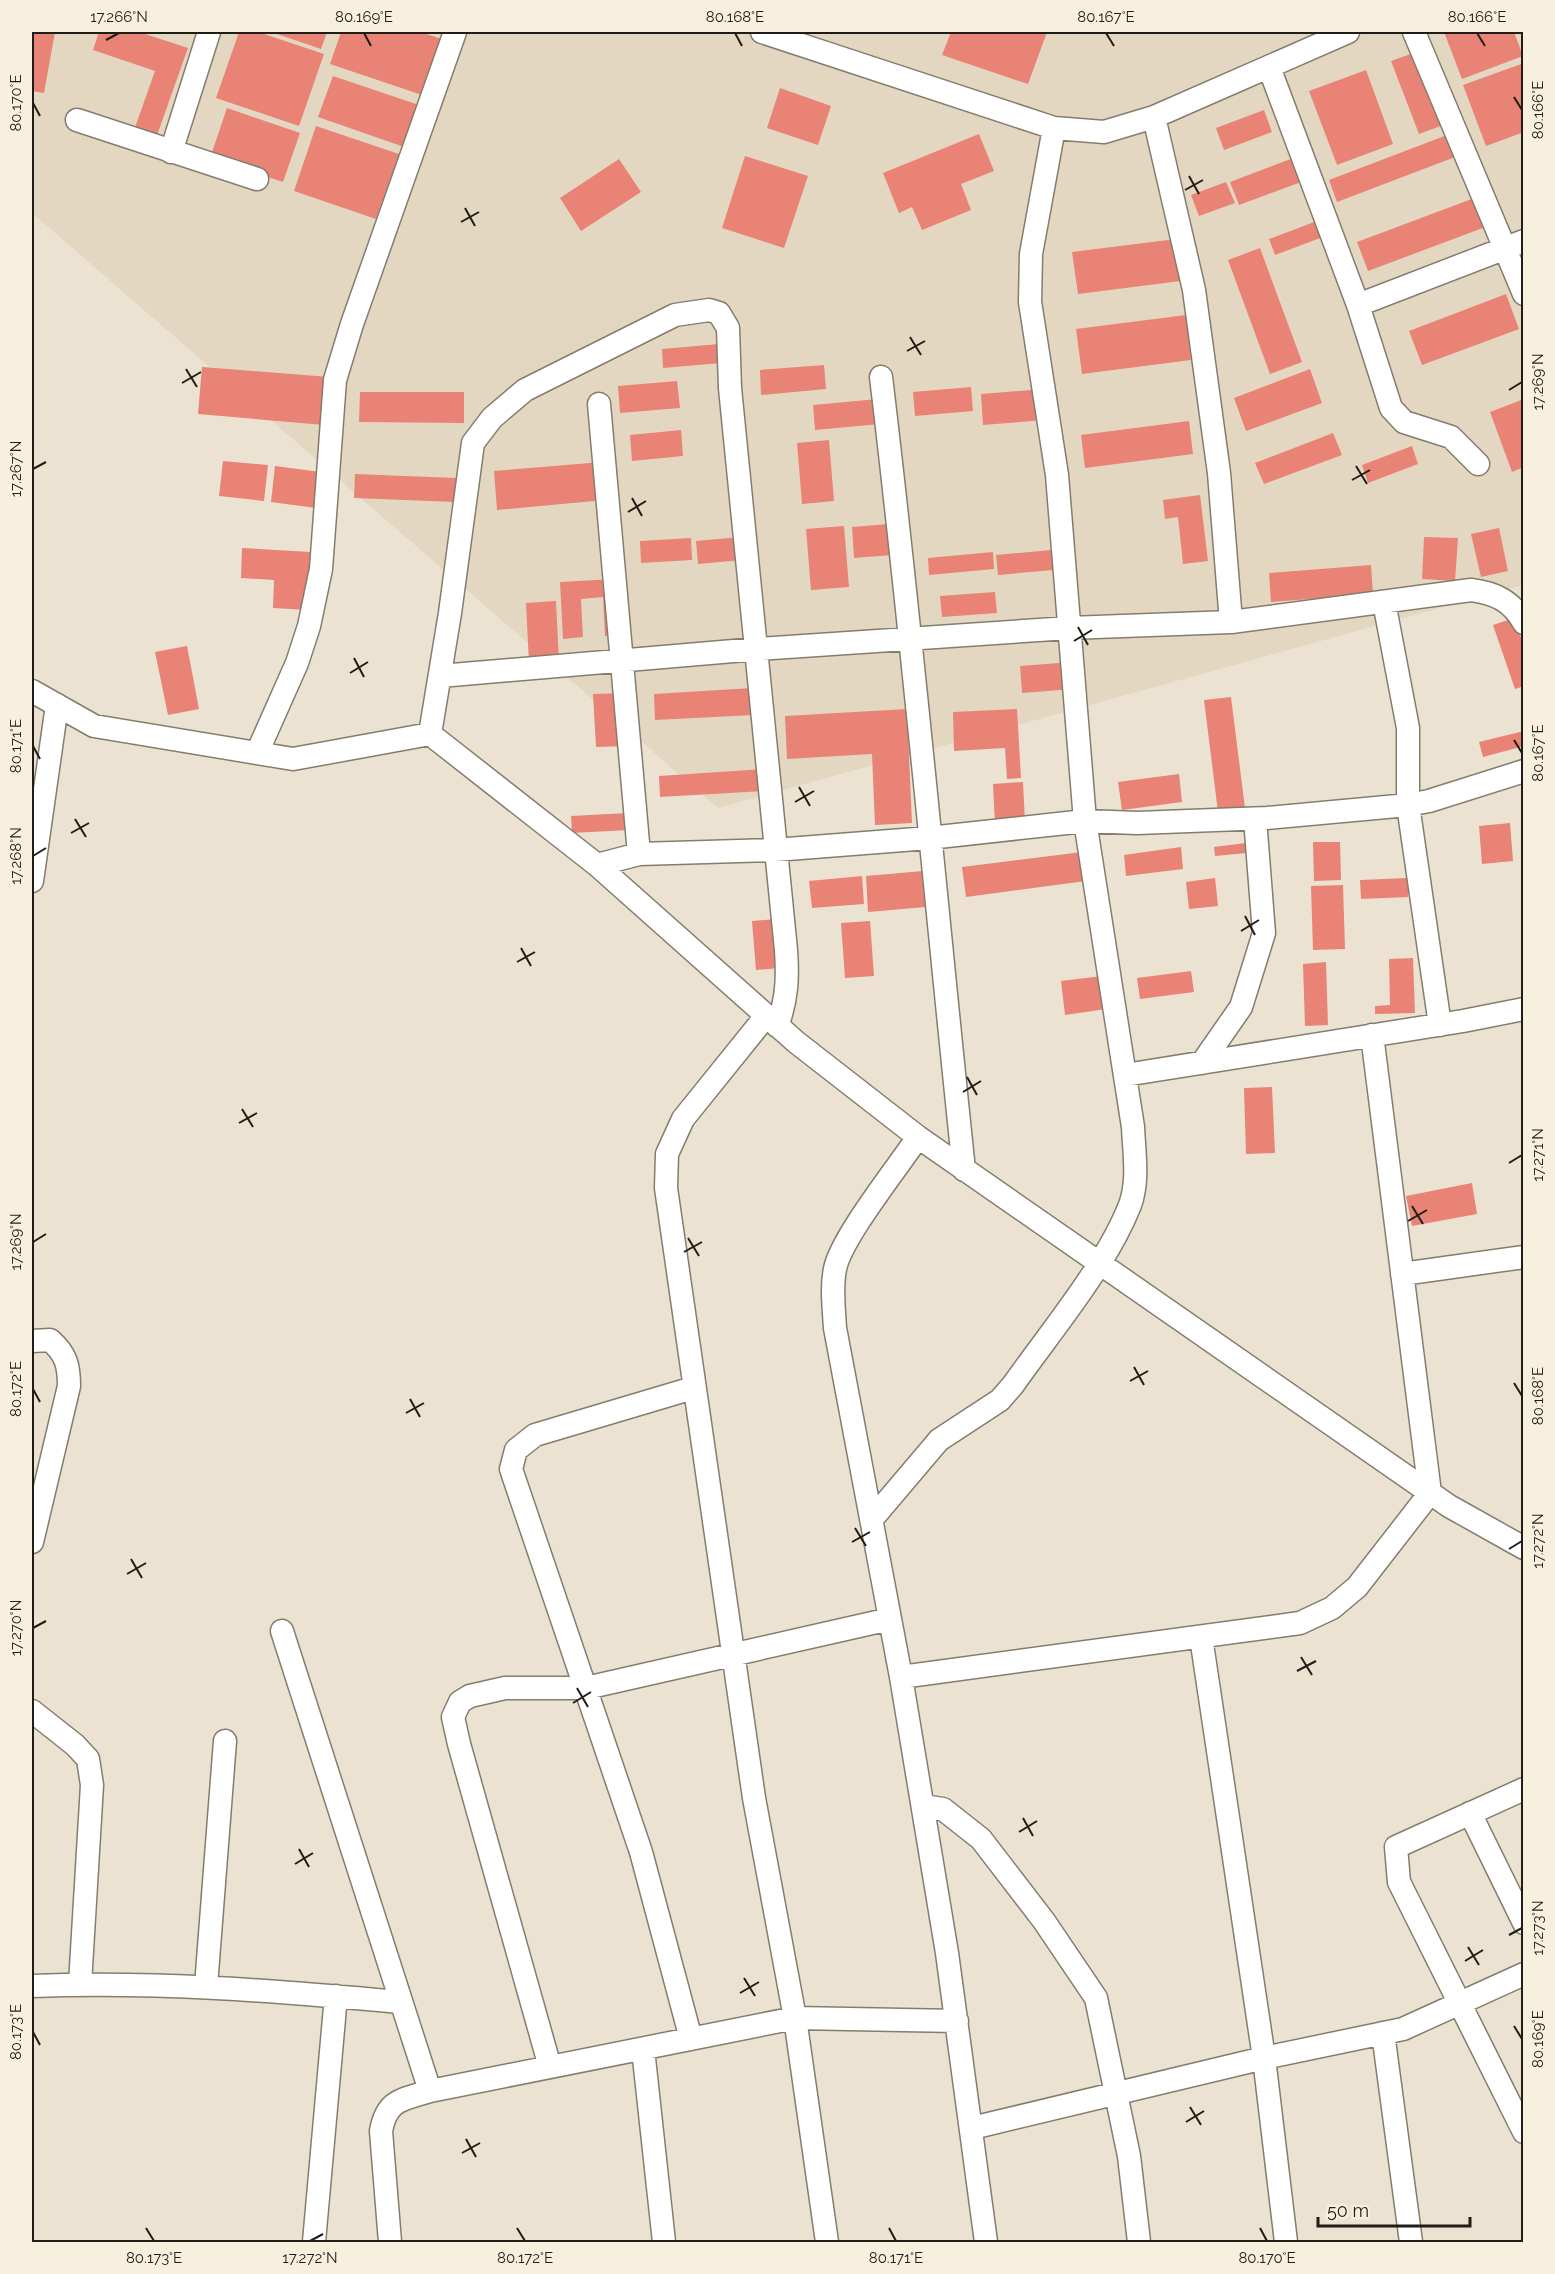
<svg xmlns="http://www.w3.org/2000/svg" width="1555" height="2274" viewBox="0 0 1555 2274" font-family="Raleway,sans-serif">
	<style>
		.built { fill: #e4d7c1 }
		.building { fill: #e98375 }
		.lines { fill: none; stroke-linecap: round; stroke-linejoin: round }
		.minor-casing { stroke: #847d6d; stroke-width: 25 }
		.minor { stroke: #fff; stroke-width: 22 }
		.ticks { fill: none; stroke: #201d17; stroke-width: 2 }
		.neatline { fill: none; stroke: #201d17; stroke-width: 2 }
		.ticks-label { font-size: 15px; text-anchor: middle; fill: #201d17 }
	</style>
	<rect width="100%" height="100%" fill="#ebe2d2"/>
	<!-- built -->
	<path class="built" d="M32 32H1523V585L718 808 32 213Z"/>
	<!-- building -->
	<path class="building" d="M32 32H55L44 93 32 91Z
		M99 32H139L188 48 155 141 133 133 155 71 93 50Z
		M239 32H258L324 54 299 126 216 98Z
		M271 32H327L321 49Z
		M341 32H420L445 40 425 96 330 64Z
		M951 32H1047L1028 84 942 55Z
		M1444 32H1514L1523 56 1462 79Z
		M1422 50 1449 123 1419 134 1391 61Z
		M1524 63V132L1486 146 1463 85Z
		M1366 70 1393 144 1337 165 1309 91Z
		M333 76 422 106 407 148 318 117Z
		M780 88 831 106 818 145 767 128Z
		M227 108 300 133 283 182 210 158Z
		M1264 110 1272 132 1224 150 1216 128Z
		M316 126 399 154 376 219 294 191Z
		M1455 132 1463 154 1337 202 1329 180Z
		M979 134 994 171 961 184 971 210 922 230 912 207 899 213 883 173Z
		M745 156 808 176 784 248 722 228Z
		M1296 157 1304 181 1239 205 1230 182Z
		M619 159 641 192 581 231 560 198Z
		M1226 182 1235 203 1199 216 1191 195Z
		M1477 197 1488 226 1368 271 1357 242Z
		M1317 221 1323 237 1275 255 1269 239Z
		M1176 239 1181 281 1078 294 1072 252Z
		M1260 248 1302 362 1270 374 1228 260Z
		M1506 294 1519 329 1422 365 1409 331Z
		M1186 315 1191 360 1082 374 1076 329Z
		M719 344 721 363 663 368 662 349Z
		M824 365 826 389 761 395 760 370Z
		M202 367 329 377 324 425 198 414Z
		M1310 369 1322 403 1246 431 1234 398Z
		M677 381 680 408 620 413 618 386Z
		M971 387 973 411 915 416 913 392Z
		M1043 389 1045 420 983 425 981 394Z
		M360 392H464V423L359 422Z
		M878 399 880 424 815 430 813 405Z
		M1524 399V467L1512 472 1490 412Z
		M1189 421 1193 454 1085 468 1081 435Z
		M681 430 683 456 632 461 630 435Z
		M1333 433 1342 455 1264 484 1255 463Z
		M829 440 834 501 802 504 797 443Z
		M1412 446 1418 464 1368 483 1362 465Z
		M223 461 268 465 264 501 219 496Z
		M602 462 605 500 497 510 494 471Z
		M275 466 321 472 316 508 271 502Z
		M355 474 456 478 455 502 354 498Z
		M1200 495 1208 561 1183 564 1178 517 1165 519 1163 500Z
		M889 524 892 555 854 558 852 527Z
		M844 526 849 587 811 590 806 529Z
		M1499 528 1508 571 1481 577 1471 534Z
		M740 537 742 560 698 564 696 541Z
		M1424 537 1458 538 1455 581 1422 579Z
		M691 538 692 560 641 563 640 541Z
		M242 548 311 552 307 610 273 608 274 580 241 578Z
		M1051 550 1053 570 998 575 996 555Z
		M993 552 994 569 929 575 928 558Z
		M1371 565 1373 594 1271 602 1269 573Z
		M614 579 617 636H605L603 597 581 599 583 637 563 639 560 582Z
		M995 592 997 613 942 617 940 596Z
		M556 601 559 662 529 663 526 603Z
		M1514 618 1524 646V686L1515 689 1493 625Z
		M187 646 199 709 168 715 155 652Z
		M1072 662 1074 689 1022 693 1020 666Z
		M752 688 754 715 655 720 654 694Z
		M626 693 628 746 596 747 593 694Z
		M1231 697 1245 808 1218 812 1204 700Z
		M907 709 912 823 875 825 872 754 787 759 785 716Z
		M1017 709 1021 778 1007 779 1005 748 954 751 953 712Z
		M1524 731V746L1483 757 1479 742Z
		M764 769 765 791 660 797 659 776Z
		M1179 774 1182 802 1122 810 1118 782Z
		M1023 782 1025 823 995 825 993 784Z
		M628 813 629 830 572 833 571 816Z
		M1510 823 1513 861 1482 864 1479 826Z
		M1313 842H1340L1341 880 1314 881Z
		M1246 843 1247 853 1215 856 1214 847Z
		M1181 847 1183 869 1126 876 1124 855Z
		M1082 852 1086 881 966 897 962 867Z
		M923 871 926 907 868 912 866 876Z
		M862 876 864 904 812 908 809 881Z
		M1215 878 1218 906 1189 909 1186 882Z
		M1408 878V897L1361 899 1360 880Z
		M1343 885 1345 949 1313 950 1311 886Z
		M776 919 780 968 756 970 752 921Z
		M870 921 874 976 845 978 841 923Z
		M1413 958 1415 1013 1375 1014V1006L1390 1005 1389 959Z
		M1326 962 1328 1025 1305 1026 1303 964Z
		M1191 971 1194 992 1140 999 1137 978Z
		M1102 976 1106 1009 1065 1015 1061 981Z
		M1272 1087 1275 1153 1246 1154 1244 1088Z
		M1472 1183 1477 1214 1412 1226 1406 1196Z"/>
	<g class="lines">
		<defs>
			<path id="minor" d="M762 32 1054 128 1104 132 1154 117 1348 32
				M1414 32 1524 294
				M1269 67 1358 305 1391 408 1404 422 1451 437 1478 464
				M1154 117 1194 290 1219 473 1231 622
				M77 120 257 179
				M171 152 209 32
				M1358 305 1524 241
				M881 377C913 641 936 905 964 1170
				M599 404 639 854
				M1384 602 1408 728V805L1440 1025
				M440 676 757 649 1069 628 1231 622 1471 590C1495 593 1512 601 1524 623
				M32 691 94 726 293 759 430 734 597 865 796 1042 918 1137 1449 1506 1524 1548
				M430 734 450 613 473 443 492 418 525 390 675 315 709 310 719 313 728 328 730 388 786 950C788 978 787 1000 777 1026
				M257 753 297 663 309 626 321 569 335 380 352 324 455 32
				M597 865 639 854 775 850 929 838 1085 821 1137 823 1267 818 1408 805 1429 801 1524 771
				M32 881 57 705
				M766 1016 683 1119 667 1154 666 1188 754 1798 795 2018 827 2242
				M1202 1063 1241 1007 1264 933 1255 819
				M1125 1075 1463 1021 1524 1009
				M918 1137C898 1167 841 1238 835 1269 831 1288 834 1309 835 1328L901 1677 947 1953 986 2242
				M1402 1274 1524 1257
				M32 1341 50 1340C66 1354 69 1365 69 1386L32 1542
				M872 1519 939 1440 1000 1400 1013 1385C1051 1331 1106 1266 1130 1205 1139 1181 1134 1152 1133 1127L1085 821 1057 475 1030 302 1031 254 1054 128
				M282 1631 430 2091
				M1201 1637 1264 2058 1286 2242
				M901 1677 1300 1623 1332 1608 1357 1587 1430 1493 1372 1035
				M32 1711 75 1745 88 1759 92 1785 80 1984
				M1524 1789 1396 1847 1399 1882 1524 2132
				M923 1806 943 1809 981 1839 1044 1921 1096 1998 1129 2156 1139 2242
				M1470 1813 1524 1923
				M32 1986C155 1981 277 1991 400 2002
				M206 1986 225 1741
				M1383 2033 1411 2242
				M691 2039 641 1852 511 1469 516 1450 535 1435 693 1388
				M643 2049 664 2242
				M550 2067 459 1744 453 1717 460 1702 470 1696 505 1688H586L890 1619
				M972 2128 1264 2058 1403 2029 1524 1974
				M314 2242 336 1996
				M390 2242 381 2131C387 2099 402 2100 430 2091L795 2018 957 2021"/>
		</defs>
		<!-- minor casing -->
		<use href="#minor" class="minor-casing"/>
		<!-- minor -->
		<use href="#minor" class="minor"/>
	</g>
	<!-- ticks -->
	<path class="ticks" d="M364 33 371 46M735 33 742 46M1106 33 1114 46M1477 33 1485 46M106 40 119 33M1514 97 1522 110M33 103 40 116M1189 176 1199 194M1185 190 1203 180M465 208 475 226M461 222 479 212M910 337 921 355M907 351 925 341M186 369 197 387M182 383 201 372M1509 390 1522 382M1356 466 1367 484M33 469 46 462M1352 480 1370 470M632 498 642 516M628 512 646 501M1078 627 1088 645M1074 641 1092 630M354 658 364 677M350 673 368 662M1514 740 1522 753M33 746 40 759M799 787 810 806M795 802 814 791M75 819 86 837M71 833 89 823M33 856 46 848M1245 916 1255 935M1241 931 1259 920M521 948 531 966M517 962 535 952M967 1077 977 1095M963 1092 981 1081M242 1109 253 1127M239 1123 257 1113M1509 1163 1522 1155M1412 1206 1423 1224M1408 1221 1427 1210M688 1238 699 1256M33 1242 46 1234M684 1252 702 1242M1134 1367 1144 1385M1130 1381 1148 1371M1514 1383 1522 1396M33 1389 40 1402M410 1399 420 1417M406 1413 424 1403M855 1528 866 1546M852 1542 870 1532M1509 1549 1522 1541M131 1559 142 1578M127 1574 146 1563M33 1628 46 1621M1301 1657 1312 1675M1297 1671 1316 1661M577 1688 588 1707M573 1703 591 1692M1023 1818 1033 1836M1019 1832 1037 1821M299 1849 309 1867M295 1864 313 1853M1509 1935 1522 1928M1468 1947 1479 1965M1465 1961 1483 1950M744 1978 755 1996M740 1993 759 1982M1514 2026 1522 2039M33 2032 40 2045M1190 2107 1201 2125M1186 2122 1204 2111M466 2139 476 2157M462 2153 480 2143M146 2228 154 2241M517 2228 525 2241M889 2228 896 2241M1260 2228 1267 2241M310 2241 323 2234"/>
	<!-- border -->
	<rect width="1555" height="2274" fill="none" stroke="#f8f0df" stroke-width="66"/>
	<!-- scale -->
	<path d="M1318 2217v9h152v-9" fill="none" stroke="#201d17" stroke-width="3"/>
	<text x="1327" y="2217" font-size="18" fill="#201d17" stroke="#f8f0df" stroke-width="4.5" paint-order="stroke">50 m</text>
	<rect x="33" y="33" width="1489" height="2208" class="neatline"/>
	<g class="ticks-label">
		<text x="119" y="22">17.266°N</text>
		<text x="364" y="22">80.169°E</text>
		<text x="735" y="22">80.168°E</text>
		<text x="1106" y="22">80.167°E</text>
		<text x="1477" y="22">80.166°E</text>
		<text transform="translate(16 103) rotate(-90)" y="5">80.170°E</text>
		<text transform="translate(1538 110) rotate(-90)" y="5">80.166°E</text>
		<text transform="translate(1538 382) rotate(-90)" y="5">17.269°N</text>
		<text transform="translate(16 469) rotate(-90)" y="5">17.267°N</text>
		<text transform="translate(16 746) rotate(-90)" y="5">80.171°E</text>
		<text transform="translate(1538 753) rotate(-90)" y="5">80.167°E</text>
		<text transform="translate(16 856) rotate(-90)" y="5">17.268°N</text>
		<text transform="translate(1538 1155) rotate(-90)" y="5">17.271°N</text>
		<text transform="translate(16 1242) rotate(-90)" y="5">17.269°N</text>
		<text transform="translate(16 1389) rotate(-90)" y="5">80.172°E</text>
		<text transform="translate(1538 1396) rotate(-90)" y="5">80.168°E</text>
		<text transform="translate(1538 1541) rotate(-90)" y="5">17.272°N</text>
		<text transform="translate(16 1628) rotate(-90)" y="5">17.270°N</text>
		<text transform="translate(1538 1928) rotate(-90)" y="5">17.273°N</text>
		<text transform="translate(16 2032) rotate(-90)" y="5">80.173°E</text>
		<text transform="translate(1538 2039) rotate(-90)" y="5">80.169°E</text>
		<text x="154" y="2263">80.173°E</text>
		<text x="310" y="2263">17.272°N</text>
		<text x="525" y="2263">80.172°E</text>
		<text x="896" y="2263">80.171°E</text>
		<text x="1267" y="2263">80.170°E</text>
	</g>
</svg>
